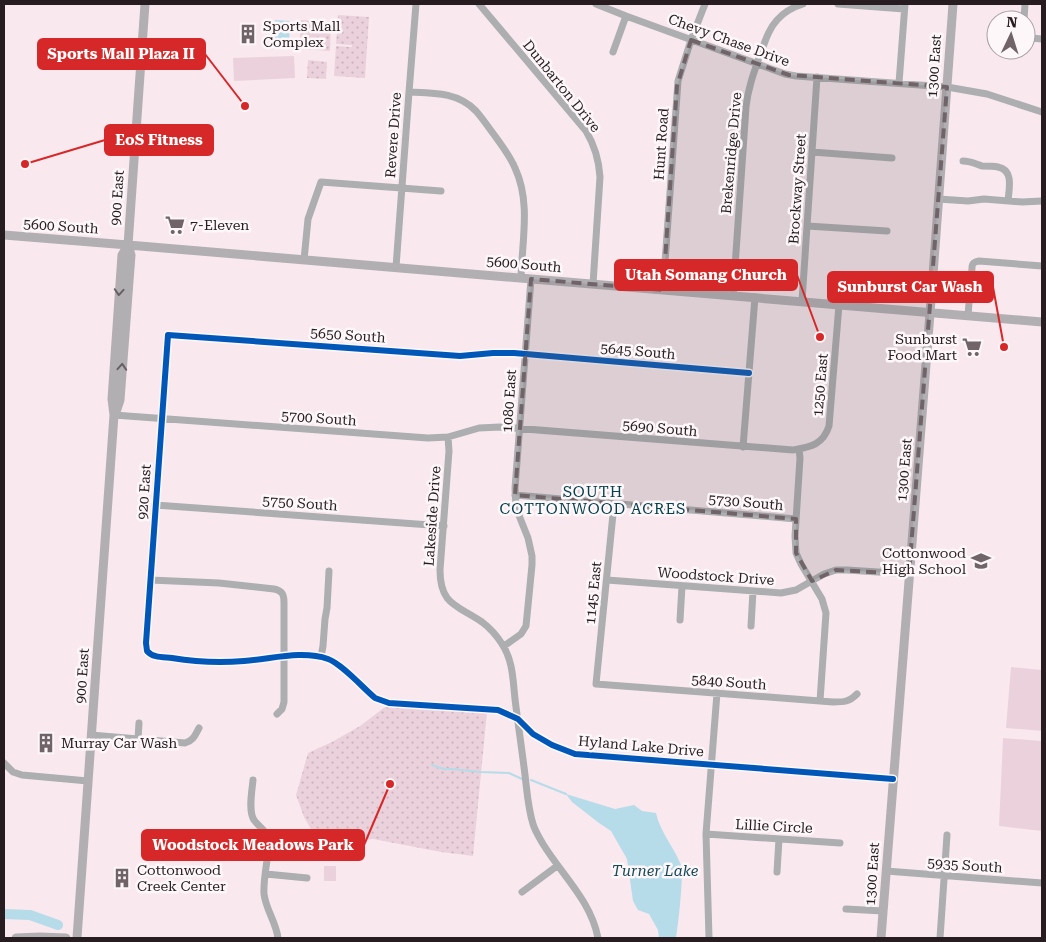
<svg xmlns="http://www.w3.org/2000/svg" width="1046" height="942" viewBox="0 0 1046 942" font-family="'Roboto Serif',serif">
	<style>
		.grass { fill: #ebd1db }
		.park { fill: url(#park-dots) }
		.water { fill: #b6dbe9 }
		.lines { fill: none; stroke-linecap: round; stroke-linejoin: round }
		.stream { stroke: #b6dbe9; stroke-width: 2 }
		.river { stroke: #b6dbe9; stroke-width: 10 }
		.minor { stroke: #acaeb0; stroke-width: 7 }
		.major { stroke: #b2afb3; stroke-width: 9 }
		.cycleway-casing { stroke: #fdf7f9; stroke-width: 9 }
		.cycleway { stroke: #0057b8; stroke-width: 6 }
		.oneway { stroke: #665f63 }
		.marked { fill: #706469; fill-opacity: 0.2; stroke: #706469; stroke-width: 4; stroke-dasharray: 10 6; stroke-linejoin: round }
		.labels { text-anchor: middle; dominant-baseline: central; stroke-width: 5; stroke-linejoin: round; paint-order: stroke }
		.poi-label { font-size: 14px; fill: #271d21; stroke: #fdf7f9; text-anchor: start }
		.street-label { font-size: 14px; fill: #271d21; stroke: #fdf7f9 }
		.neighbourhood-label { font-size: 15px; letter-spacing: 1px; fill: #05404e; stroke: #fdf7f9 }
		.water-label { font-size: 15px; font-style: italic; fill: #164957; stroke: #fdf7f9 }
		.leader { fill: none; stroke: #d62828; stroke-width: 2 }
		.callout-dot { fill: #d62828; stroke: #fdf7f9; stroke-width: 2 }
		.callout { fill: #d62828; stroke: #d62828; stroke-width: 2 }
		.callout-label { font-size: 15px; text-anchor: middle; font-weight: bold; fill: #fff }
	</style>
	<defs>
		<pattern id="park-dots" width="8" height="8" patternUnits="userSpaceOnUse" patternTransform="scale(1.25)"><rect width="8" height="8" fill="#ebd1db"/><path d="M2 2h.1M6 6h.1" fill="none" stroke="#cab3bc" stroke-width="1.8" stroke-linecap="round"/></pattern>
	</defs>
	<rect width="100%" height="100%" fill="#f9e9ef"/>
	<!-- grass -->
	<path class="grass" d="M294 56 295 78 234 81 233 58Z
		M1011 667 1042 670V731L1006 728Z
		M1003 738 1042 741V831L999 826Z
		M324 866H336V881H324Z"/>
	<!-- park -->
	<path class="park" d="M338 15 369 17 365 78 334 76 336 46 352 47V45L336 44Z
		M301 20 331 22 330 51 299 49Z
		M308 60 327 62 326 79 307 78Z
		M385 707 487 712 473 856 441 852 373 839 320 845 304 817 296 795 308 753 332 742 360 726Z"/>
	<!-- water -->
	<path class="water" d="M275 20 290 21 289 45 273 44Z
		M566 794 615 809 634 805 642 811 656 813C660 832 674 847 681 865 684 874 678 927 676 938H659L658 930 649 914 638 910 633 901 627 859 611 831 599 823 572 802Z"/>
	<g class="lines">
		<!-- stream -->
		<path class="stream" d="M432 765 444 769H452L481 772 509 773 522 779
			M531 780 566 794"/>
		<!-- river -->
		<path class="river" d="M4 914 30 915 58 925"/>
		<!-- minor -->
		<path class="minor" d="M479 4 586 131C595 146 599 160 600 177L593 284
			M596 4 626 16 785 74 796 76 947 87 987 94 1042 112
			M838 4 904 9
			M1024 20 1025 4
			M1026 36 1031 38 1042 39
			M613 52 626 16
			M899 83 905 4
			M409 92C433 93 458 92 476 111 483 119 489 128 495 136 502 146 510 156 515 168 531 202 522 241 521 278
			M812 152 892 158
			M963 161C970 161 976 164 982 166 988 166 993 166 998 167 1014 170 1009 189 1008 201
			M938 199 968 201 984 199 1022 202 1042 201
			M807 226 887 231
			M304 260 308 219 321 182 441 191
			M396 267 409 92 416 4
			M663 290 678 81 691 40 705 4
			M733 296 746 107C748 88 754 72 760 55 765 42 768 30 777 20 784 12 793 7 803 4
			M802 301 817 77
			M968 315 972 268C972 263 974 262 979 261L1042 266
			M749 373 514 353H493L460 356 168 335 146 643 147 651C153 658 163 657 172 658 196 662 220 663 244 661 272 659 302 650 328 659 342 664 363 688 375 698L389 703 498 710 518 719 533 734 552 745 575 754 893 779
			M114 415 428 438 448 437 479 428 500 427 793 450C810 447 823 445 829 426L839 305
			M448 437 449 451 440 570C440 605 457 605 482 622 490 628 497 636 502 644 513 660 513 681 515 699 518 724 522 750 525 775 527 791 528 808 533 824 535 831 539 837 543 844 562 875 591 901 598 938
			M743 447 755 297
			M799 449 800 458 795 536 796 553 801 564 822 599 826 613 820 701
			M515 495 796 519
			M614 504 596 684 833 702C844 702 849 702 857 694
			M155 505 444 526
			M150 580 219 583 274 589C283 591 284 595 284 603V702L282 709 277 714
			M607 580 781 593 796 590 824 574 836 570H847L909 574
			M680 620 682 586
			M751 626 753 591
			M504 646 521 634 526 626 532 565V556L528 538 520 518 516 507 515 488 531 279
			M321 657 323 646 325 619 327 608 329 571
			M91 735 185 743C194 740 195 735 199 728
			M138 739 139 723
			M4 763 13 772 22 775 88 781
			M253 780C252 791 248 811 254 820 260 828 266 830 269 839 269 857 263 876 264 894 266 910 276 922 278 938
			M706 834 840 843
			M886 871 1042 883
			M777 872 779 839
			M266 874 307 878
			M522 892 557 866
			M846 909 883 911
			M709 938 706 834 717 693
			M940 938 947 835"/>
		<!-- major -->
		<path class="major" d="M4 235 128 245 1042 322
			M115 415 120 400 131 255 128 245 145 4
			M16 938 40 937 66 938
			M77 938 114 415 112 399 122 255 128 245
			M881 938 933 275 953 4"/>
		<defs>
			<path id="cycleway" d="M749 373 514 353H493L460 356 168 335 146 643 147 651C153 658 163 657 172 658 196 662 220 663 244 661 272 659 302 650 328 659 342 664 363 688 375 698L389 703 498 710 518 719 533 734 552 745 575 754 893 779"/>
		</defs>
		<!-- cycleway casing -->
		<use href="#cycleway" class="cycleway-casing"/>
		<!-- cycleway -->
		<use href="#cycleway" class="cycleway"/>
	</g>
	<!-- one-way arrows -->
	<defs><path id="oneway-chevron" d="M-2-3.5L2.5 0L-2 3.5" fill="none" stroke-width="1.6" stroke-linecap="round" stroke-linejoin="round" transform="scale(1.25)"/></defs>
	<g class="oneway">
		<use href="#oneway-chevron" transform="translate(119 292) rotate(94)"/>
		<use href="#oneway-chevron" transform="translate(122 367) rotate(-86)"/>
	</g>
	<!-- marked area -->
	<path class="marked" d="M691 40 789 75 947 87 909 574 836 570 812 581 796 553V519L515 495 531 279 663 290 677 86Z"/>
	<!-- icons -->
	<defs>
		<symbol id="building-bare" viewBox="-9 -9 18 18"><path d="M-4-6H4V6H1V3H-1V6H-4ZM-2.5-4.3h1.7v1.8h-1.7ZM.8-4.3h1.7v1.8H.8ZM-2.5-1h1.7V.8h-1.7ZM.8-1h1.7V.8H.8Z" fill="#706469" stroke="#fdf7f9" stroke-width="2.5" paint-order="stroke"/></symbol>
		<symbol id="supermarket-bare" viewBox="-9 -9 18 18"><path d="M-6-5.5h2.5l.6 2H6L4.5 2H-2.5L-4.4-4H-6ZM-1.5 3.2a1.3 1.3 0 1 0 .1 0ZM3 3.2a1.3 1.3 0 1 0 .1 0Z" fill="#706469" stroke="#fdf7f9" stroke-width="2.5" paint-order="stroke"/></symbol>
		<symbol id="school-bare" viewBox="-9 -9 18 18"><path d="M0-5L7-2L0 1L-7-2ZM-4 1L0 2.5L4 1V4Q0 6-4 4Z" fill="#706469" stroke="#fdf7f9" stroke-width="2.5" paint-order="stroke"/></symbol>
	</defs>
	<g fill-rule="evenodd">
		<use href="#building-bare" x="234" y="20" width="28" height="28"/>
		<use href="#supermarket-bare" x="161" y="211" width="28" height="28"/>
		<use href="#supermarket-bare" x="958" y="333" width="28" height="28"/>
		<use href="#school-bare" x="967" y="547" width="28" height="28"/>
		<use href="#building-bare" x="32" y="729" width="28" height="28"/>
		<use href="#building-bare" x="108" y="864" width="28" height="28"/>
	</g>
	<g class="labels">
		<!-- poi labels -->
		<g class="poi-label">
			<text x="263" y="26">Sports Mall<tspan x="263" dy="16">Complex</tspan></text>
			<text x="190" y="225">7-Eleven</text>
			<text x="957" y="339" text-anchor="end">Sunburst<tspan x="957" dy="16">Food Mart</tspan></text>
			<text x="966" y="553" text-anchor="end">Cottonwood<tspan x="966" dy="16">High School</tspan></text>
			<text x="61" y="743">Murray Car Wash</text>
			<text x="137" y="870">Cottonwood<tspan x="137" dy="16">Creek Center</tspan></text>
		</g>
		<!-- street labels -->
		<g class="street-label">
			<text transform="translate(729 40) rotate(20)">Chevy Chase Drive</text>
			<text transform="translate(934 66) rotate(-86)">1300 East</text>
			<text transform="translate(562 86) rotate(51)">Dunbarton Drive</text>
			<text transform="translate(393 135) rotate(-86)">Revere Drive</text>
			<text transform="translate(661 144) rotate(-86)">Hunt Road</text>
			<text transform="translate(731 153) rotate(-85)">Brekenridge Drive</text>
			<text transform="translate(797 189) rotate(-86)">Brockway Street</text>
			<text transform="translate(117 198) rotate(-86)">900 East</text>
			<text transform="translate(61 226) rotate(4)">5600 South</text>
			<text transform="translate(524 264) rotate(5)">5600 South</text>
			<text transform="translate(348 335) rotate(4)">5650 South</text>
			<text transform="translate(638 351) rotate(5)">5645 South</text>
			<text transform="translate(820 385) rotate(-85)">1250 East</text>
			<text transform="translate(509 401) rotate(-86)">1080 East</text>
			<text transform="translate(319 418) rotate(4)">5700 South</text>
			<text transform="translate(660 428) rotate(5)">5690 South</text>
			<text transform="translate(904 470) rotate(-85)">1300 East</text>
			<text transform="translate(144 492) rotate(-86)">920 East</text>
			<text transform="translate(746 502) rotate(5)">5730 South</text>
			<text transform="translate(300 503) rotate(4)">5750 South</text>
			<text transform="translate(432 516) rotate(-86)">Lakeside Drive</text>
			<text transform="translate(716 576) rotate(4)">Woodstock Drive</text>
			<text transform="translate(593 593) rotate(-84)">1145 East</text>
			<text transform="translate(82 676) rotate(-86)">900 East</text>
			<text transform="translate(729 682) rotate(4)">5840 South</text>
			<text transform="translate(641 746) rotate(5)">Hyland Lake Drive</text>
			<text transform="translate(774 826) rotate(3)">Lillie Circle</text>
			<text transform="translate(965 865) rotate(4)">5935 South</text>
			<text transform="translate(872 874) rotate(-86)">1300 East</text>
		</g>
		<!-- neighbourhood labels -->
		<g class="neighbourhood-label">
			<text x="593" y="492">SOUTH<tspan x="593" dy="17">COTTONWOOD ACRES</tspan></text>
		</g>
		<!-- water labels -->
		<g class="water-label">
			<text x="655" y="871">Turner Lake</text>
		</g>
	</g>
	<!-- callouts -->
	<path class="leader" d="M245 106L205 54M25 164L105 140M820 337L797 275M1004 347L993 287M390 784L364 845"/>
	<g class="callout-dot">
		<circle cx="245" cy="106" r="5"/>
		<circle cx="25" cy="164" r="5"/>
		<circle cx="820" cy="337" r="5"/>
		<circle cx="1004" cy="347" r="5"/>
		<circle cx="390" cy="784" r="5"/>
	</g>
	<g class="callout">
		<rect x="38" y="39" width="167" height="30" rx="5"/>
		<rect x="105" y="125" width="108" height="30" rx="5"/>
		<rect x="615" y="260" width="182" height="30" rx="5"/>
		<rect x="828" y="272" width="165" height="30" rx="5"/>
		<rect x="142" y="830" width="222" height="30" rx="5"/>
	</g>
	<g class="callout-label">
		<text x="121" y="59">Sports Mall Plaza II</text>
		<text x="159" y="145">EoS Fitness</text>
		<text x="706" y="280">Utah Somang Church</text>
		<text x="910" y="292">Sunburst Car Wash</text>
		<text x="253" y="850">Woodstock Meadows Park</text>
	</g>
	<!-- border -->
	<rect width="1046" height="942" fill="none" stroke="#271d21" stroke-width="10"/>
	<!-- north arrow -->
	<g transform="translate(1011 35) rotate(4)"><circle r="24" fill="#fdf7f9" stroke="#a7a0a3"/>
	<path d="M0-4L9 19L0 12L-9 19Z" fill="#706469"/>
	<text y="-8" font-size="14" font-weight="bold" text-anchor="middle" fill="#271d21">N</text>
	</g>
</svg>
